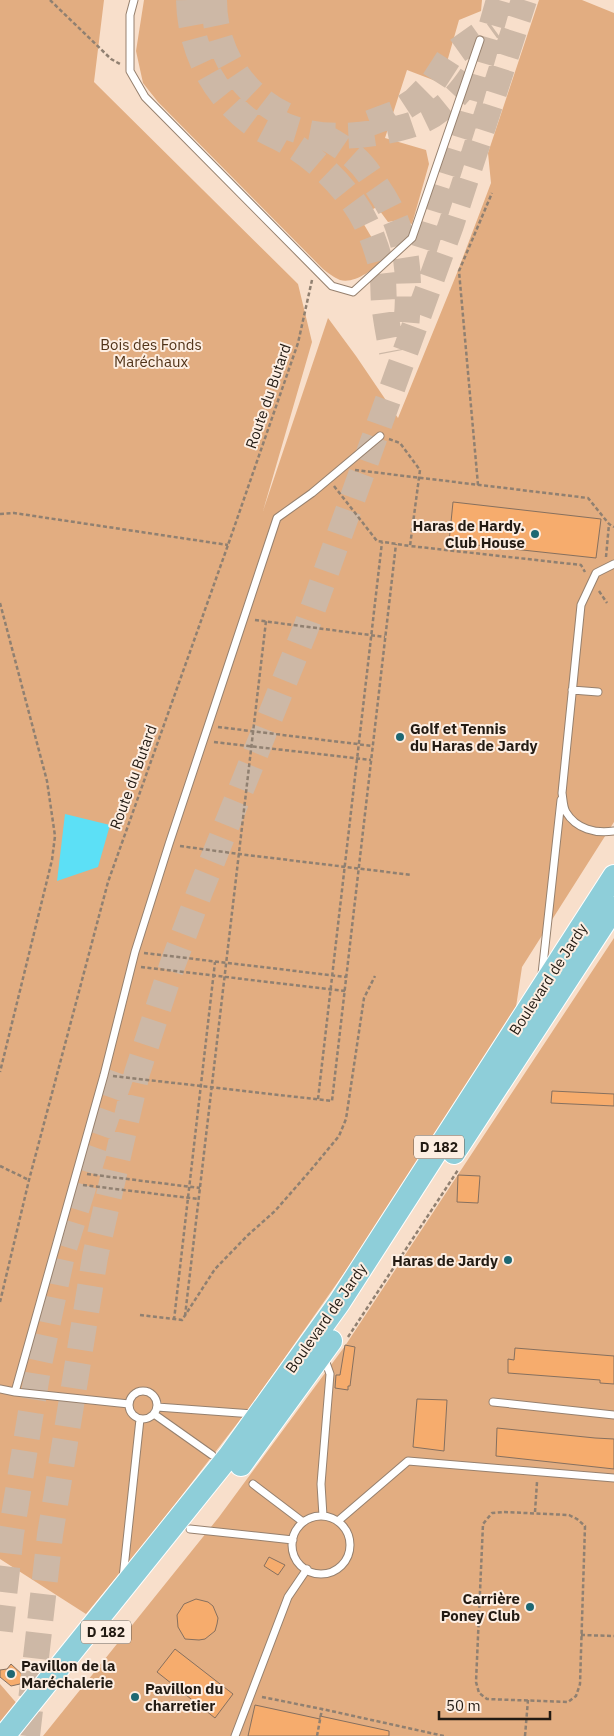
<svg xmlns="http://www.w3.org/2000/svg" width="614" height="1736" viewBox="0 0 614 1736" font-family="'IBM Plex Sans',sans-serif">
	<style>
		.green { fill: #e2ad81 }
		.water { fill: #5ce0f6 }
		.building { fill: #f6ac6d; stroke: #86705f }
		.lines { fill: none; stroke-linecap: round; stroke-linejoin: round }
		.motorway-tunnel { stroke: #cdb8a6; stroke-width: 26; stroke-dasharray: 26 13; stroke-linecap: butt }
		.service-casing { stroke: #96806e; stroke-width: 9 }
		.primary-casing { stroke: #fff; stroke-width: 24 }
		.path { stroke: #908071; stroke-width: 2.5; stroke-dasharray: 4 2.5; stroke-linecap: butt }
		.service { stroke: #fff; stroke-width: 7 }
		.primary { stroke: #8eced9; stroke-width: 22 }
		.poi-dot { fill: #1e6873; stroke: #fdeee2; stroke-width: 2 }
		.labels { text-anchor: middle; dominant-baseline: central; stroke-width: 4; stroke-linejoin: round; paint-order: stroke }
		.shield { fill: #fdeee2; stroke: #645a51; stroke-width: 1 }
		.shield-label { font-size: 14px; font-weight: bold; fill: #231b13 }
		.park-label { font-size: 15px; fill: #513318; stroke: #fdeee2 }
		.street-label { font-size: 15px; fill: #231b13; stroke: #fdeee2 }
		.poi-label { font-size: 15px; font-weight: bold; fill: #231b13; stroke: #fdeee2; text-anchor: end }
	</style>
	<rect width="100%" height="100%" fill="#f8dfcb"/>
	<!-- green -->
	<path class="green" d="M0 0H104L94 82 298 284 312 342 263 511 328 318 356 356 398 418 457 273 491 183 488 153 539 0H582L614 13V822L522 967 516 1007 389 1209 253 1403 156 1529 86 1614 0 1559Z
		M144 0H482L481 11 459 20 441 83 407 70 385 138 426 150 429 164 412 224 399 220 388 222 377 207 359 216 379 250 381 260C374 270 354 284 340 280 335 278 328 273 323 269L158 102 143 83 136 51Z
		M614 938V1736H43L219 1517 345 1346Z
		M0 1684 19 1706 0 1729Z"/>
	<!-- water -->
	<path class="water" d="M65 814 110 825 98 867 57 881Z"/>
	<!-- building -->
	<path class="building" d="M453 502 601 519 596 558 449 542Z
		M552 1091 614 1094V1106L551 1103Z
		M458 1175 480 1176 478 1203 457 1202Z
		M345 1345 355 1347 350 1386H348V1390L335 1388 336 1375H340Z
		M515 1348 614 1356V1384L600 1383V1380L508 1373V1359L514 1360Z
		M417 1399 447 1400 444 1451 413 1447Z
		M497 1428 595 1438 614 1439V1469L496 1456Z
		M269 1557 285 1565 278 1575 264 1566Z
		M196 1599 208 1602 213 1606 218 1618 217 1624 215 1631 205 1639 199 1640 185 1639 178 1627 177 1615 184 1604Z
		M175 1649 233 1694 215 1718 157 1672Z
		M11 1664 25 1677 20 1684 11 1686 0 1677V1670L7 1669Z
		M255 1705 320 1719V1716L389 1731V1736H248Z"/>
	<g class="lines">
		<!-- motorway-tunnel -->
		<path class="motorway-tunnel" d="M189 0C190 49 213 95 253 124 264 131 275 135 287 142 308 153 332 175 347 194 364 213 375 241 381 265 384 277 383 291 384 303 386 320 389 336 392 352
			M214 0C214 53 246 102 297 120
			M273 120C308 139 344 138 381 132 403 128 424 123 441 109 455 99 465 86 474 72
			M370 123 394 114 414 101 434 81 450 56 492 26
			M320 134C333 142 345 148 355 158 364 166 370 175 376 185 386 199 395 216 400 233 410 262 409 297 406 328
			M424 249 464 122 499 0
			M0 1631 11 1534 38 1369 62 1255 95 1149 124 1067
			M27 1736 50 1535 95 1257 137 1073 172 966 199 894 307 625 451 225 524 0"/>
		<defs>
			<path id="service" d="M134 0 130 15V71L145 97 332 286 353 292 412 238 480 40
				M614 564 596 573 581 605 562 793C563 798 563 807 566 812 576 829 596 834 614 831
				M572 690 598 692
				M542 974 561 800
				M0 1389 15 1392 129 1404
				M129 1405a14 14 0 1 1 28 0a14 14 0 1 1-28 0Z
				M15 1392 104 1075 135 952 169 844 277 518 312 493 380 436
				M493 1402 614 1415
				M157 1407 253 1414
				M154 1414 212 1455
				M253 1484 303 1522
				M323 1516 321 1484 330 1374 324 1357
				M292 1545a29 29 0 1 1 58 0a29 29 0 1 1-58 0Z
				M338 1521 408 1461 614 1478
				M190 1529 293 1540
				M123 1578 140 1419
				M235 1736 288 1597 307 1569"/>
			<path id="primary" d="M454 1153 614 908
				M241 1465 331 1341
				M4 1736 229 1456 339 1303 614 876"/>
		</defs>
		<!-- service casing -->
		<use href="#service" class="service-casing"/>
		<!-- primary casing -->
		<use href="#primary" class="primary-casing"/>
		<!-- path -->
		<path class="path" d="M50 0 111 59 120 64
			M389 439 400 443 420 470 410 546 581 565 585 572
			M355 470 588 498 609 524 614 527
			M478 485 459 271 492 193
			M334 486 377 541 410 546
			M0 514 14 513 228 545
			M606 557 609 524
			M599 591 607 603
			M0 603 47 781 55 836 52 860 0 1072
			M255 620 385 637
			M218 727 373 746
			M214 742 371 760
			M180 846 239 854 412 875
			M144 953 346 977
			M141 967 345 991
			M113 1076 332 1101 396 544
			M318 1099 382 542
			M0 1166 29 1180
			M87 1174 200 1188
			M83 1185 198 1199
			M0 1302 29 1180 108 882 228 545 298 343 312 280
			M140 1315 182 1320 215 1269 248 1235 275 1211 310 1171 339 1136 346 1119 364 998 375 976
			M185 1316 266 621
			M174 1320 215 962
			M348 1337 458 1170
			M504 1512 569 1515 577 1519 585 1526 580 1684 576 1696 568 1702 487 1699 479 1693 476 1682 483 1524 492 1513Z
			M535 1512 537 1482
			M581 1635 614 1636
			M262 1697 322 1709 444 1736
			M317 1736 322 1709
			M525 1736 528 1700"/>
		<!-- service -->
		<use href="#service" class="service"/>
		<!-- primary -->
		<use href="#primary" class="primary"/>
	</g>
	<!-- markers -->
	<g class="poi-dot">
		<circle cx="535" cy="534" r="5"/>
		<circle cx="400" cy="737" r="5"/>
		<circle cx="508" cy="1260" r="5"/>
		<circle cx="530" cy="1607" r="5"/>
		<circle cx="11" cy="1674" r="5"/>
		<circle cx="135" cy="1697" r="5"/>
	</g>
	<g class="labels">
		<!-- shield labels -->
		<g class="shield">
			<rect x="414" y="1135.5" width="50" height="23" rx="4"/>
			<rect x="81" y="1620.5" width="50" height="23" rx="4"/>
		</g>
		<g class="shield-label">
			<text x="439" y="1147">D 182</text>
			<text x="106" y="1632">D 182</text>
		</g>
		<!-- park labels -->
		<g class="park-label">
			<text x="151" y="344">Bois des Fonds<tspan x="151" dy="17">Maréchaux</tspan></text>
		</g>
		<!-- street labels -->
		<g class="street-label">
			<text transform="translate(268 396) rotate(-71)">Route du Butard</text>
			<text transform="translate(133 777) rotate(-70)">Route du Butard</text>
			<text transform="translate(548 979) rotate(-57)">Boulevard de Jardy</text>
			<text transform="translate(326 1318) rotate(-55)">Boulevard de Jardy</text>
		</g>
		<!-- poi labels -->
		<g class="poi-label">
			<text x="525" y="525">Haras de Hardy.<tspan x="525" dy="17">Club House</tspan></text>
			<text x="410" y="728" text-anchor="start">Golf et Tennis<tspan x="410" dy="17">du Haras de Jardy</tspan></text>
			<text x="498" y="1260">Haras de Jardy</text>
			<text x="520" y="1598">Carrière<tspan x="520" dy="17">Poney Club</tspan></text>
			<text x="21" y="1665" text-anchor="start">Pavillon de la<tspan x="21" dy="17">Maréchalerie</tspan></text>
			<text x="145" y="1688" text-anchor="start">Pavillon du<tspan x="145" dy="17">charretier</tspan></text>
		</g>
	</g>
	<!-- scale -->
	<path d="M439 1711v8h111v-8" fill="none" stroke="#231b13" stroke-width="2.5"/>
	<text x="446" y="1711" font-size="15" fill="#231b13" stroke="#fdeee2" stroke-width="4" paint-order="stroke">50 m</text>
</svg>
